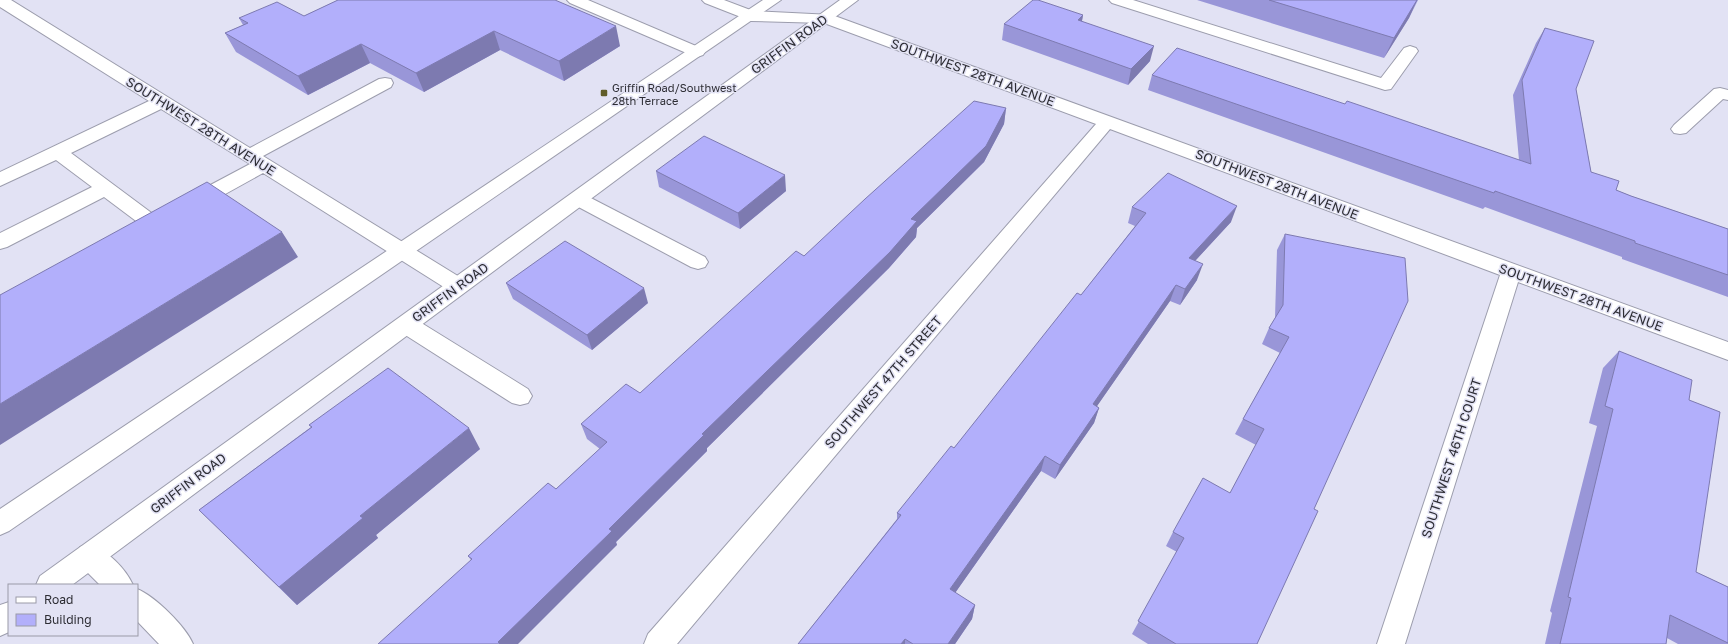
<svg xmlns="http://www.w3.org/2000/svg" width="1728" height="644" viewBox="0 0 1728 644" font-family="'Golos Text',sans-serif">
	<style>
		.lines { fill: none; stroke-linecap: round; stroke-linejoin: round }
		.minor-casing { stroke: #9c9dad; stroke-width: 2 }
		.major-casing { stroke: #9c9dad; stroke-width: 2 }
		.minor { fill: #fff; fill-rule: evenodd }
		.major { fill: #fff; fill-rule: evenodd }
		.wall { fill: #9996d8 }
		.shaded-wall { fill: #7d7ab0 }
		.building { fill: #b2affb; stroke: #7d7ab0 }
		.poi-dot { fill: #605c29; stroke: #e2e2f4; stroke-width: 1.5 }
		.labels { text-anchor: middle; dominant-baseline: central; stroke-width: 3; stroke-linejoin: round; paint-order: stroke }
		.far-poi-label { font-size: 11px; fill: #2d2d34; stroke: #e2e2f4; text-anchor: start }
		.street-label { font-size: 13px; fill: #2d2d34; stroke: #e2e2f4 }
	</style>
	<rect width="100%" height="100%" fill="#e2e2f4"/>
	<g class="lines">
		<defs>
			<path id="minor" d="M0 0H11L250 148 379 79 385 78 391 79 393 83 391 87 263 156 466 281 469 286 466 291 458 294 450 291 263 173 200 208 193 209 186 208 183 203 186 198 250 164 161 109 71 153 161 220 164 225 161 230 139 240 132 238 129 233 132 228 140 224 104 197 7 247 0 249V233L92 187 56 160 0 186V172L149 101 0 7Z
				M567 0H588L703 49 705 52 703 55 697 57 691 55 570 3Z
				M702 0H724L753 11 832 15 1728 342V360L1518 282 1405 644H1377L1500 275 1110 129 677 644H644L648 634 1096 124 824 23 751 21 705 3Z
				M1109 0H1133L1381 78 1404 48 1410 46 1416 48 1418 51 1391 89 1385 90 1112 3Z
				M1720 88 1728 90V100L1723 99 1686 133 1680 134 1674 133 1671 129 1674 125 1714 89Z
				M578 193 585 195 705 257 708 262 705 267 698 269 691 267 571 203 568 199 571 195Z
				M407 317 415 319 528 389 532 396 528 403 520 405 512 403 399 331 396 325 399 319Z
				M90 544C107 550 126 569 133 585H100L80 565 77 556 80 547Z
				M137 589C155 596 186 627 193 644H159L137 621Z"/>
			<path id="major" d="M763 0H781L9 531 0 535V509Z
				M840 0H858L72 585H36L40 576Z
				M9 602V632L0 636V605Z"/>
		</defs>
		<!-- minor casing -->
		<use href="#minor" class="minor-casing"/>
		<!-- major casing -->
		<use href="#major" class="major-casing"/>
		<!-- minor -->
		<use href="#minor" class="minor"/>
		<!-- major -->
		<use href="#major" class="major"/>
	</g>
	<!-- wall -->
	<path class="wall" d="M338 0 620 46 564 81 500 50 424 92 370 63 308 95 236 52 225 33 243 25 239 18 304 16Z
		M1197 0H1418L1409 18 1384 58Z
		M1083 15 1082 21 1150 61 1128 85 1002 40 1004 24Z
		M1545 28 1576 89 1591 172 1616 190 1631 196 1728 229V297L1622 259V257L1485 207 1483 209 1148 90 1152 75 1345 104 1519 160 1513 95 1536 43Z
		M1006 108 1004 124 984 162 917 228 916 237 889 268 707 448V451L616 542 617 545 471 560 468 556 556 489 600 449 587 439 581 424 640 393 804 256Z
		M656 171 786 191 740 229 659 187Z
		M1132 207 1231 222 1195 261 1197 280 1180 305 1170 301 1097 406 1099 408 1094 423 1055 479 1041 471 955 593 975 605 972 619 955 644H798L897 519V513L954 448 1081 295 1135 226 1128 223Z
		M1285 234 1314 509 1257 644H1148L1132 634 1177 552 1166 546 1173 532 1230 493 1256 445 1235 434 1243 419 1280 353 1262 344 1269 328 1275 318 1277 250Z
		M506 283 648 303 592 350 513 299Z
		M1619 351 1689 400 1696 572 1728 587V644H1678L1667 638 1666 644H1545L1552 613 1550 611 1597 426 1589 423 1603 368Z
		M309 425 480 449 376 535 378 538 297 605 199 510 311 427Z"/>
	<!-- shaded-wall -->
	<path class="shaded-wall" d="M1417 0 1409 18 1384 58 1394 38Z
		M1083 15 1080 31 1078 20Z
		M616 26 620 46 564 81 559 61Z
		M494 31 500 50 424 92 416 73Z
		M361 44 370 63 308 95 298 76Z
		M1154 46 1150 61 1128 85 1131 69Z
		M1006 108 1004 124 984 162 917 228 916 237 889 268 707 448V451L616 542 617 545 518 644H499L498 642 911 219Z
		M785 175 786 191 740 229 738 213Z
		M1237 206 1231 222 1183 274 1189 258Z
		M282 232 298 257 0 445V404Z
		M1203 264 1197 280 1180 305 1185 289Z
		M1176 285 1170 301 1088 419 1093 404Z
		M644 288 648 303 592 350 587 335Z
		M1099 408 1094 423 1055 479 1060 465Z
		M469 428 480 449 376 535 378 538 297 605 279 587 360 516Z
		M1045 456 1041 471 948 603 950 589Z
		M975 605 972 619 955 644H948Z
		M905 639V644H901Z"/>
	<!-- building -->
	<path class="building" d="M338 0H555L616 26 559 61 494 31 416 73 361 44 298 76 225 33 248 23 239 18 277 2 304 16Z
		M1033 0H1038L1083 15 1078 20 1154 46 1131 69 1004 24Z
		M1269 0H1417L1394 38Z
		M1545 28 1594 41 1576 89 1591 172 1619 181 1616 190 1631 196 1728 229V275L1635 243V241L1495 191 1494 193 1152 75 1177 48 1345 104 1347 101 1531 164 1522 80Z
		M974 101 1006 108 986 146 911 219 917 221 890 252 702 434 704 435 609 529 612 531 498 642 500 644H378L472 559 468 556 548 483 556 489 607 442 581 424 626 384 640 393 796 251 804 256 865 199Z
		M704 136 785 175 738 213 656 171Z
		M1168 173 1237 206 1189 258 1203 264 1185 289 1176 285 1093 404 1099 408 1060 465 1045 456 950 589 975 605 948 644H913L905 639 901 644H798L901 515 897 513 951 446 954 448 1077 293 1081 295 1146 213 1132 207Z
		M207 182 282 232 0 404V295Z
		M1285 234 1405 258 1408 301 1314 509 1318 511 1257 644H1176L1138 621 1184 538 1173 532 1203 478 1230 493 1264 429 1243 419 1289 337 1269 328 1283 305Z
		M565 241 644 288 587 335 506 283Z
		M1619 351 1692 380 1689 400 1720 412 1696 572 1728 587V643L1670 615 1666 644H1560L1571 598 1568 597 1613 409 1605 406Z
		M388 368 469 428 360 516 363 518 279 587 199 510 312 427 309 425Z"/>
	<!-- markers -->
	<rect class="poi-dot" x="600" y="89" width="8" height="8" rx="2"/>
	<g class="labels">
		<!-- far-poi labels -->
		<g class="far-poi-label">
			<text x="612" y="87">Griffin Road/Southwest<tspan x="612" dy="13">28th Terrace</tspan></text>
		</g>
		<!-- street labels -->
		<g class="street-label">
			<text transform="translate(789 44) rotate(-36)">GRIFFIN ROAD</text>
			<text transform="translate(973 72) rotate(20)">SOUTHWEST 28TH AVENUE</text>
			<text transform="translate(201 126) rotate(32)">SOUTHWEST 28TH AVENUE</text>
			<text transform="translate(1277 184) rotate(21)">SOUTHWEST 28TH AVENUE</text>
			<text transform="translate(450 292) rotate(-36)">GRIFFIN ROAD</text>
			<text transform="translate(1581 297) rotate(20)">SOUTHWEST 28TH AVENUE</text>
			<text transform="translate(883 382) rotate(-49)">SOUTHWEST 47TH STREET</text>
			<text transform="translate(1451 458) rotate(-72)">SOUTHWEST 46TH COURT</text>
			<text transform="translate(188 483) rotate(-37)">GRIFFIN ROAD</text>
		</g>
	</g>
	<!-- legend -->
	<rect x="8" y="584" width="130" height="52" fill="#e2e2f4" stroke="#9a9aa7"/>
	<rect x="16" y="597" width="20" height="6" fill="#ffffff" stroke="#9a9aa7"/>
	<text x="44" y="604" font-size="12" fill="#2d2d34">Road</text>
	<rect x="16" y="614" width="20" height="12" fill="#b2affb" stroke="#9a9aa7"/>
	<text x="44" y="624" font-size="12" fill="#2d2d34">Building</text>
</svg>
